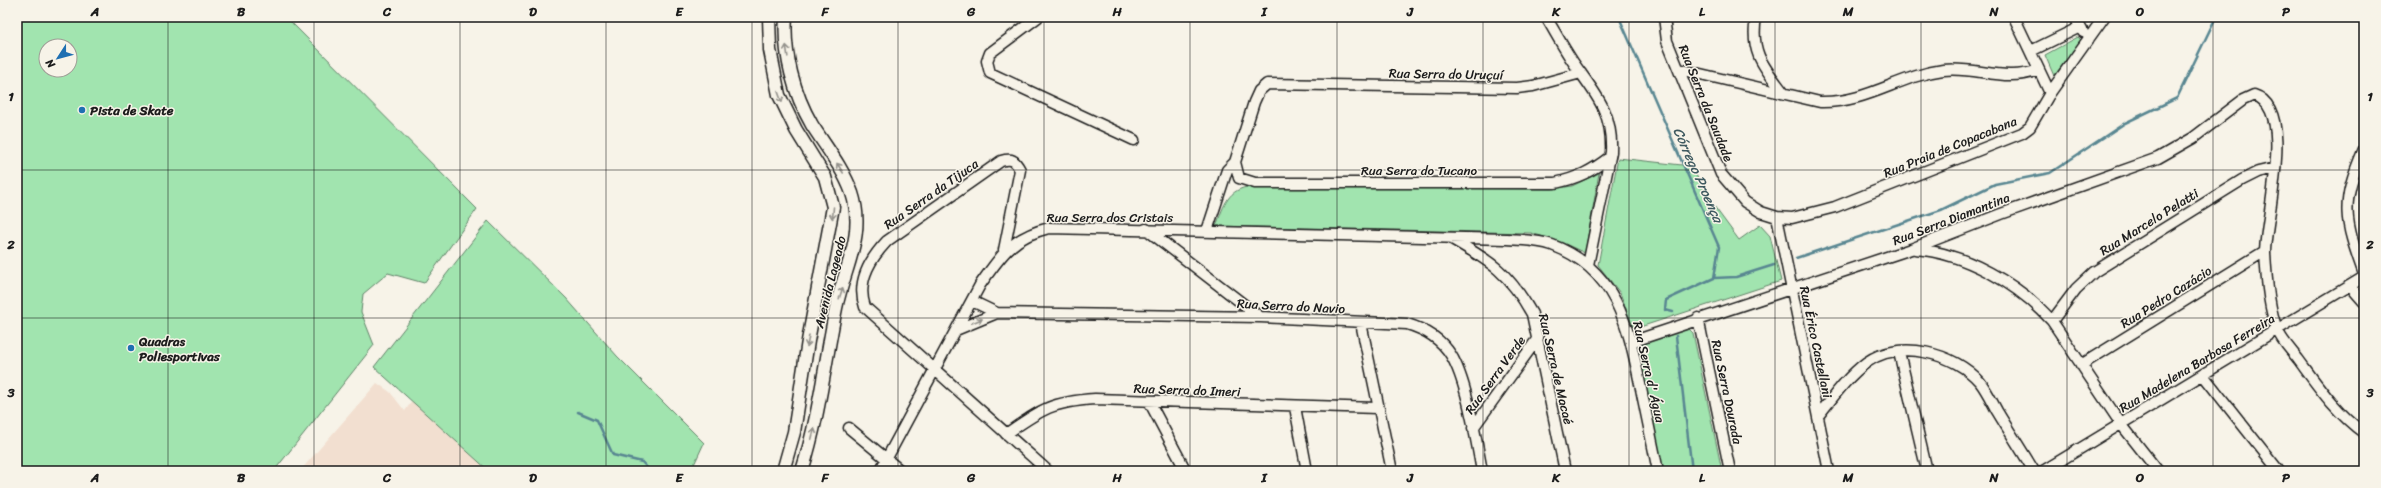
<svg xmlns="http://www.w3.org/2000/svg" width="2381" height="488" viewBox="0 0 2381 488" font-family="Sriracha,sans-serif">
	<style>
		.built { fill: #f2dfd0 }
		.green { fill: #a1e4af; stroke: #5e8066; fill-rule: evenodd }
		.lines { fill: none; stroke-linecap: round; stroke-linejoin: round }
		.stream { stroke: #588691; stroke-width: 2.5 }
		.minor-casing { stroke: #1c1c1c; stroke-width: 13 }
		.major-casing { stroke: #1c1c1c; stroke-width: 15 }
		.minor { stroke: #f7f3e8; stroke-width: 10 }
		.major { stroke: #f7f3e8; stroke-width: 12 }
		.oneway { stroke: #94928c }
		.grid { fill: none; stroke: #1c1c1c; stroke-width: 1; stroke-opacity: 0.55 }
		.poi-dot { fill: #1f6fb2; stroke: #f7f3e8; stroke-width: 1.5 }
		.labels { text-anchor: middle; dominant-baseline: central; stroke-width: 3; stroke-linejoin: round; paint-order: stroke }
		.street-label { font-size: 13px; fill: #1c1c1c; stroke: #f7f3e8 }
		.poi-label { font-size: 13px; font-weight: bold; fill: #1c1c1c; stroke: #f7f3e8; text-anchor: start }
		.water-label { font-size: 14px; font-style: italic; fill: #3f5a60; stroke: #f7f3e8 }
		.neatline { fill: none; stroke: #1c1c1c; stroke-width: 1.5 }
		.grid-label { font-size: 13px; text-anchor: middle; font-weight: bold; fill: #1c1c1c }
	</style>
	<rect width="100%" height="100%" fill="#f7f3e8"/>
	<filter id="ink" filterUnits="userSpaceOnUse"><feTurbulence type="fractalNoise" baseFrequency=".025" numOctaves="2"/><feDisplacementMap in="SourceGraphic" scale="8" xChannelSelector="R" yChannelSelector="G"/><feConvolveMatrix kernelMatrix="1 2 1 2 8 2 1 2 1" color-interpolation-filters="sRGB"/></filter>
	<g filter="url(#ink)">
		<!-- built -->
		<path class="built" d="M377 383 390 392 405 411 412 401 489 471H300Z"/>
		<!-- green -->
		<path class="green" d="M17 17H286L477 209 424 283 388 273 363 294 361 312 374 345 274 471H17ZM46 46H70V70H46Z
			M2078 37 2081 40 2054 76 2045 55Z
			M1618 158 1691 166 1711 202 1739 240 1760 225 1770 236 1781 281 1634 329 1620 293 1598 265Z
			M1599 173 1585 253 1561 242 1531 233 1216 226C1223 209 1226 191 1247 187L1552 189 1572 186Z
			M488 221 566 298 617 356 704 443 691 471H489L374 367Z
			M1687 327 1693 333 1722 471H1661L1636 347 1638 345Z"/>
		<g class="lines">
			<!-- stream -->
			<path class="stream" d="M1619 17 1719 247 1714 278 1666 300 1665 310 1673 312
				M1796 258 1941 210 1995 184 2050 173 2125 123 2177 98 2216 17
				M1714 278 1736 277 1774 265
				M1676 336 1692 471
				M578 412 597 420 613 455 642 462 650 471"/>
			<defs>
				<path id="minor" d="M1038 17 990 53 987 61 990 73 1134 140
					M1546 17C1555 32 1563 47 1573 62 1595 94 1613 111 1611 152L1588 265
					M1664 17 1667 41 1721 174 1745 202 1761 212 1777 217 1792 218 1835 207 2022 133 2030 127 2050 93 2104 17
					M1756 17C1750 52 1763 66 1783 92
					M2014 17 2050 93
					M2075 17 2083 32
					M2031 51 2080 27
					M1679 69 1820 102C1868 103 1898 76 1943 70 1977 66 2004 83 2039 70
					M2364 149C2340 204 2344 219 2364 274
					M1235 162 1239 178 1255 183H1555C1578 178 1592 171 1610 157
					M1777 217 1829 471
					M1146 229 1260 317
					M1207 231 1227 170 1235 162 1254 102 1259 91 1267 84 1517 88 1533 86 1581 73
					M1452 239C1492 262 1509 273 1532 314L1565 471
					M1915 249C1965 253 2019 284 2052 321L2121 424 2158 471
					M1004 250 1020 170C1015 160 1012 158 1001 161L887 241C870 259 856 282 865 307L1048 471
					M2350 286 2364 302
					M972 301 997 313
					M1698 318 1730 471
					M2052 321 2076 289 2094 272 2242 180 2258 172 2275 168
					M1361 323 1392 471
					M956 330 997 313 1260 317 1407 324C1424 329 1441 339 1451 355 1467 381 1476 440 1482 471
					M1631 342 1911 249 2001 214 2158 158 2193 138 2243 100 2254 95C2297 108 2265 219 2265 252 2266 273 2269 309 2277 329 2281 340 2291 350 2298 359 2318 386 2336 413 2364 433
					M1899 352 1927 471
					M2081 365 2265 251
					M2203 375 2279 471
					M1150 403 1186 471
					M1295 407 1307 471
					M1818 416C1833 397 1847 377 1867 362 1900 339 1955 353 1980 382 1987 391 1992 402 1997 411 2009 431 2022 451 2034 471
					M849 428 901 471
					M1473 428 1538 338
					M1006 434C1042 409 1051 402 1095 399L1377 408
					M880 471 980 285C1001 255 1012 237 1049 228L1507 239C1522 240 1539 240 1552 245 1616 269 1628 325 1640 384 1646 413 1652 442 1658 471
					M2043 471 2364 277"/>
				<path id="major" d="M769 17 770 50 779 95 796 130 825 177 833 207 808 341 794 432 783 471
					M786 17C783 53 794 94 812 125 826 147 843 168 852 193 866 235 844 268 836 308 825 363 819 417 802 471"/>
			</defs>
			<!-- minor casing -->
			<use href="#minor" class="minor-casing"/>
			<!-- major casing -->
			<use href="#major" class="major-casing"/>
			<!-- minor -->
			<use href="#minor" class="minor"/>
			<!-- major -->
			<use href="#major" class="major"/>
		</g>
		<!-- one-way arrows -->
		<defs><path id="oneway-shaft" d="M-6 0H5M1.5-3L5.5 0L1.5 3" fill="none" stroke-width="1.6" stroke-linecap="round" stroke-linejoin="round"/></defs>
		<g class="oneway">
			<use href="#oneway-shaft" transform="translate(787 51) rotate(-98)"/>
			<use href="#oneway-shaft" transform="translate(780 97) rotate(70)"/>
			<use href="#oneway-shaft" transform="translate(840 168) rotate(-123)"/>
			<use href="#oneway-shaft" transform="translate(833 213) rotate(95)"/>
			<use href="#oneway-shaft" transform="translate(841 293) rotate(-72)"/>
			<use href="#oneway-shaft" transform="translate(977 321) rotate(-23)"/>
			<use href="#oneway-shaft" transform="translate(808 341) rotate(100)"/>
			<use href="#oneway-shaft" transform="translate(813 434) rotate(-75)"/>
		</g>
	</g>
	<!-- grid -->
	<path class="grid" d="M168 17V471M314 17V471M460 17V471M606 17V471M752 17V471M898 17V471M1044 17V471M1190 17V471M1337 17V471M1483 17V471M1629 17V471M1775 17V471M1921 17V471M2067 17V471M2213 17V471M17 170H2364M17 318H2364"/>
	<!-- markers -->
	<g class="poi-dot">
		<circle cx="82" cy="110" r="4"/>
		<circle cx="131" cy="348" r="4"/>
	</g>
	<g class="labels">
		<!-- street labels -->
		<g class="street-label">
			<text transform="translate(1446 74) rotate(1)">Rua Serra do Uruçuí</text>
			<text transform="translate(1706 103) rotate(68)">Rua Serra da Saudade</text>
			<text transform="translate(1950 147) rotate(-22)">Rua Praia de Copacabana</text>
			<text x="1419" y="170">Rua Serra do Tucano</text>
			<text transform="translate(931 194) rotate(-35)">Rua Serra da Tijuca</text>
			<text x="1110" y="217">Rua Serra dos Cristais</text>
			<text transform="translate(1951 219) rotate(-21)">Rua Serra Diamantina</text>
			<text transform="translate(2149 222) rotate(-32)">Rua Marcelo Pelatti</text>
			<text transform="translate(830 282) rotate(-76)">Avenida Lageado</text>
			<text transform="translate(2166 297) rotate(-32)">Rua Pedro Cazácio</text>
			<text transform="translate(1291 306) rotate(3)">Rua Serra do Navio</text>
			<text transform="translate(1816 342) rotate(78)">Rua Érico Castellani</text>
			<text transform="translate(2197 363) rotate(-31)">Rua Madelena Barbosa Ferreira</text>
			<text transform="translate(1556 369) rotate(77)">Rua Serra de Macaé</text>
			<text transform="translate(1649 372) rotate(77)">Rua Serra d' Água</text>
			<text transform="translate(1495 375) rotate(-54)">Rua Serra Verde</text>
			<text transform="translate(1187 390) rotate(2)">Rua Serra do Imeri</text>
			<text transform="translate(1727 392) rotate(78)">Rua Serra Dourada</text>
		</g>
		<!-- poi labels -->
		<g class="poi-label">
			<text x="90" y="110">Pista de Skate</text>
			<text x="139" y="341">Quadras<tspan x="139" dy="15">Poliesportivas</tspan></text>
		</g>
		<!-- water labels -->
		<g class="water-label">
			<text transform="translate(1698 175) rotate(66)">Córrego Proença</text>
		</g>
	</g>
	<!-- margin -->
	<rect width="2381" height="488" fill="none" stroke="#f7f3e8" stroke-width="44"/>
	<!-- north arrow -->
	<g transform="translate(58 58) rotate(234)"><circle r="19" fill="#f7f3e8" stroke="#9f9d96"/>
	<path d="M0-3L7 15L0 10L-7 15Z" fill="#1f6fb2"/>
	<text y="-6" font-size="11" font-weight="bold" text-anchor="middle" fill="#1c1c1c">N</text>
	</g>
	<rect x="22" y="22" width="2337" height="444" class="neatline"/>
	<g class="grid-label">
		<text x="95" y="16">A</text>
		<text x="241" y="16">B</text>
		<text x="387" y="16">C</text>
		<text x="533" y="16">D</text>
		<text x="679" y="16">E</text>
		<text x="825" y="16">F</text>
		<text x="971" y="16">G</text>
		<text x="1117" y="16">H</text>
		<text x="1264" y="16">I</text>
		<text x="1410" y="16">J</text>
		<text x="1556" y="16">K</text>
		<text x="1702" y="16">L</text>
		<text x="1848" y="16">M</text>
		<text x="1994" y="16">N</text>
		<text x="2140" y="16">O</text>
		<text x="2286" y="16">P</text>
		<text x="11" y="101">1</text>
		<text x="2370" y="101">1</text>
		<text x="11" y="249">2</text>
		<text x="2370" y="249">2</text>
		<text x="11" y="397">3</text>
		<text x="2370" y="397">3</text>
		<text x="95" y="482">A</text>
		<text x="241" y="482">B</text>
		<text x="387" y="482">C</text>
		<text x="533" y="482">D</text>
		<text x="679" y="482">E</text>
		<text x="825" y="482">F</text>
		<text x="971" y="482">G</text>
		<text x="1117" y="482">H</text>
		<text x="1264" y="482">I</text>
		<text x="1410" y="482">J</text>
		<text x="1556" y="482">K</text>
		<text x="1702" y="482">L</text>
		<text x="1848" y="482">M</text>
		<text x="1994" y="482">N</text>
		<text x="2140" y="482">O</text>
		<text x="2286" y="482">P</text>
	</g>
</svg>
